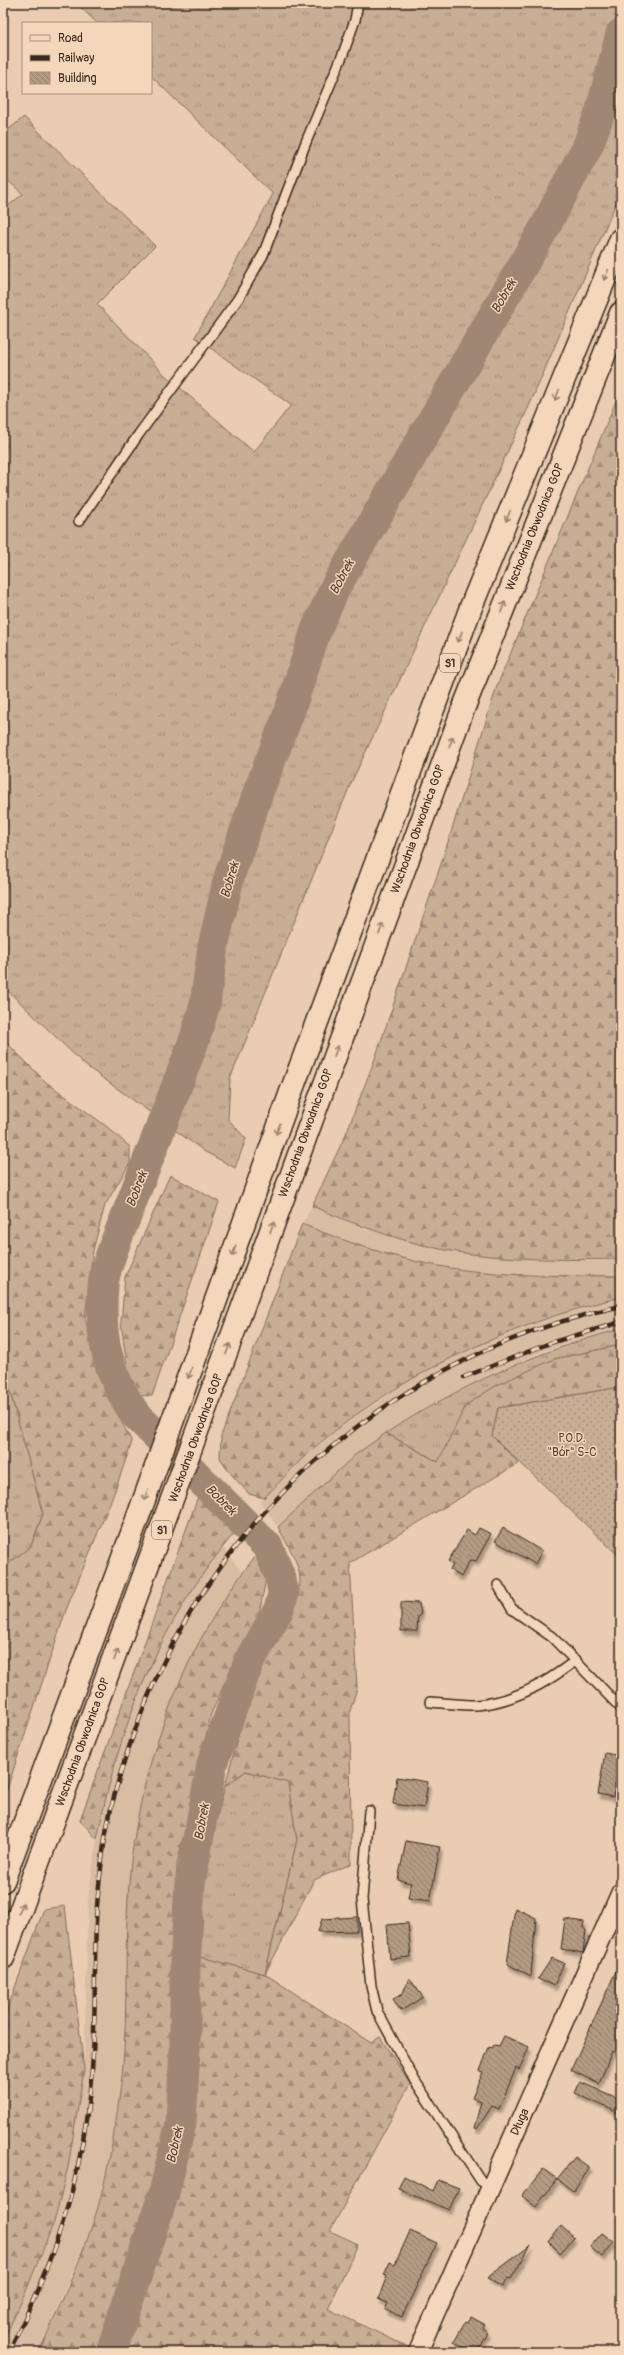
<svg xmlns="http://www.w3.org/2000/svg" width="624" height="2355" viewBox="0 0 624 2355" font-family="Pangolin,sans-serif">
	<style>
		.built { fill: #d9bda3 }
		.grass { fill: url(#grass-tufts); stroke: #826c5a }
		.forest { fill: url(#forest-firs); stroke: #826c5a }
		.garden { fill: url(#garden-dots); stroke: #826c5a }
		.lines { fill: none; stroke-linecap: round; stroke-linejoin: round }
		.river { stroke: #9f8773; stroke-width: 31 }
		.building { fill: url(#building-back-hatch); stroke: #3b2a1e; filter: url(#shadow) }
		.service-casing { stroke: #3b2a1e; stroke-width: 12 }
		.minor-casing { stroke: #3b2a1e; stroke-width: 21 }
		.motorway-casing { stroke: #3b2a1e; stroke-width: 25 }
		.service { stroke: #f4d6ba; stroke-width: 9 }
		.minor { stroke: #f4d6ba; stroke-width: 18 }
		.motorway { stroke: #f4d6ba; stroke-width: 22 }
		.rail-casing { stroke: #3b2a1e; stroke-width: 4.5 }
		.rail { stroke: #f4d6ba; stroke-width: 3; stroke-dasharray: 9; stroke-linecap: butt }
		.oneway { stroke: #98806c }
		.labels { text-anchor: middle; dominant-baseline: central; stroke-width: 3; stroke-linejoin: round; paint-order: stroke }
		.shield { fill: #f4d6ba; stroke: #725e4d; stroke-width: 1 }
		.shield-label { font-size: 11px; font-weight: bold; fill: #3b2a1e }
		.street-label { font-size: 12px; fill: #3b2a1e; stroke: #f4d6ba }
		.park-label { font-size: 12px; fill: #574436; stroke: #f4d6ba }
		.water-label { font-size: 13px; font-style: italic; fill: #544133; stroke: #f4d6ba }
	</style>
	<defs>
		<pattern id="grass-tufts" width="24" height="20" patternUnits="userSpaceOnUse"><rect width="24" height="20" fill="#c9ae96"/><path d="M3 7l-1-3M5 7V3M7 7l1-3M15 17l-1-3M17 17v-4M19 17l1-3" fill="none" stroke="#a48e7a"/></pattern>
		<pattern id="forest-firs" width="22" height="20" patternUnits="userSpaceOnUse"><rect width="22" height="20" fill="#c9ae96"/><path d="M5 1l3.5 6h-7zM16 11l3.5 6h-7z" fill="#a48e7a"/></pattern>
		<pattern id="garden-dots" width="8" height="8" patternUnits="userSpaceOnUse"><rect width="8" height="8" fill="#c9ae96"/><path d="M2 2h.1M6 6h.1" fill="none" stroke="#a48e7a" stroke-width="1.8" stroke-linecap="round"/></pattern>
		<pattern id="building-back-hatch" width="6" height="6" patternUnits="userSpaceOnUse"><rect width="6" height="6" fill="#b39a83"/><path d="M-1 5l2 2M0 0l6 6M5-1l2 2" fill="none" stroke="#937e6b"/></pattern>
		<filter id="shadow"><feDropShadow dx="2.5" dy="4.5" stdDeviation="1" flood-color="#0004"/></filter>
	</defs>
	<rect width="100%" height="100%" fill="#e9ccb1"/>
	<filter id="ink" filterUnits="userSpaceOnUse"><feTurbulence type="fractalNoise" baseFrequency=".025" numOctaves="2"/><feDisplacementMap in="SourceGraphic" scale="8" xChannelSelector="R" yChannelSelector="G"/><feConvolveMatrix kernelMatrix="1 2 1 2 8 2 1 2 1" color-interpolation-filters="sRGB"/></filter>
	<g filter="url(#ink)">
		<!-- built -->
		<path class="built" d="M312 1206 365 1229 462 1253 551 1260 621 1259V1276H533L483 1272 435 1265 385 1253 334 1237 302 1224Z
			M621 1297V1329L577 1340 539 1353 463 1388 413 1415 355 1455 278 1527 260 1502 304 1457 353 1418 417 1376 489 1340 593 1303Z
			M223 1547 242 1572 213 1619 190 1663 157 1742 135 1837 128 1895 124 2044 120 2098 107 2169 93 2223 39 2352H3V2341L24 2296 54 2222 68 2167 84 2070 88 1899 97 1839 115 1762 135 1698 151 1662 185 1600Z"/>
		<!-- grass -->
		<path class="grass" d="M76 3H621V191L531 402 351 783 230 1079 228 1119 246 1139 235 1168 204 1151 86 1066 3 986V210L23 194 3 176V134L24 117 155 246 97 304 165 375 254 452 291 405 195 337 273 194 151 76V23H97Z
			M621 1329V1345L554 1359 438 1462 386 1433C459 1386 537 1351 621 1329Z
			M3 1365 43 1514 31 1546 3 1568Z
			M246 1771 288 1782 297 1840 265 1974 200 1957 202 1886 211 1839 225 1786Z"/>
		<!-- forest -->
		<path class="forest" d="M621 389V1259C568 1260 515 1260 463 1253 410 1245 360 1227 312 1206L346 1134 376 1056 442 861 497 686Z
			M3 1039 46 1082 106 1126 130 1147V1163L105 1205 93 1250 85 1318 99 1378 132 1442 113 1496 66 1610 4 1798 3 1568 31 1546 43 1514 3 1365Z
			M170 1175 219 1202 152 1396 136 1395 128 1373 121 1323 125 1277Z
			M302 1224C360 1248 422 1267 484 1272 530 1277 575 1275 621 1276V1297C506 1325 392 1377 304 1457 290 1470 278 1484 264 1498L249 1494 232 1475 220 1458 221 1436Z
			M621 1345V1387L498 1408 492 1436 519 1463 350 1563 357 1688 350 1711 351 1864 314 1880 265 1974 371 2043 380 2037 410 2084 330 2231 358 2244 328 2309 408 2347 406 2352H39C58 2310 78 2267 93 2223 106 2184 113 2141 119 2100 129 2033 124 1964 128 1897 135 1775 180 1650 257 1554L267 1573 259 1615 236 1658 211 1714 177 1864 175 1950 265 1974 297 1840 288 1783 246 1771 225 1786C235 1749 243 1710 258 1674 272 1643 299 1617 300 1581 300 1562 286 1543 278 1527L355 1455 386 1433 438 1462 466 1405 497 1385 554 1359Z
			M199 1494 236 1531C159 1622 120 1723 97 1839L80 1820Z
			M65 1906 84 2070 68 2167 54 2222 24 2296 3 2341V2020L44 1909Z"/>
		<!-- garden -->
		<path class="garden" d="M621 1387V1558L492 1436 498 1408Z"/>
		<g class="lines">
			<!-- river -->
			<path class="river" d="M111 2352 164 2193 181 2123 185 2048V1966L190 1884 212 1764 248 1664 279 1609 283 1594 281 1579 268 1547 136 1415C107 1375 99 1335 103 1286 105 1263 122 1228 130 1206 152 1150 174 1094 195 1038L205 1004 213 947 229 877 259 790 289 713 316 630 336 586 545 227 588 145 601 110 621 34"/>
		</g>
		<!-- building -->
		<path class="building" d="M479 1528 491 1534 476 1561 470 1560 461 1577 450 1570 453 1565 448 1561 467 1530 475 1535Z
			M503 1528 542 1551 535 1564 495 1541Z
			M401 1602 419 1603 421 1614 418 1616 417 1631H401Z
			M605 1753 620 1756 613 1797 598 1794Z
			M397 1777 428 1782 424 1808 393 1804Z
			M406 1841 440 1847 430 1901 408 1898 411 1883 398 1880Z
			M515 1908 536 1918 531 1976 507 1964Z
			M357 1917V1931L318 1932 322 1919Z
			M565 1919 584 1922 583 1928 586 1930 583 1953 561 1949Z
			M408 1923 411 1957 390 1959 387 1925Z
			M552 1958 564 1963 554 1986 538 1979Z
			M621 1960V2055L612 2051 599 2084 571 2070Z
			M409 1978 423 1997 401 2011 393 1999 403 1993Z
			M504 2036 529 2047 519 2070 516 2068 499 2109 492 2106 477 2129 474 2128 481 2102 472 2098 483 2072 480 2071 489 2047 492 2048 494 2045 499 2046Z
			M580 2082 613 2096 621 2103V2114L575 2093Z
			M575 2157 590 2168 573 2191 557 2179Z
			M543 2169 557 2179 536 2207 522 2196Z
			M404 2176 433 2191 438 2180 459 2188 449 2210 398 2189Z
			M561 2226 574 2238 560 2253 549 2242Z
			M410 2231 437 2243 402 2317 385 2310 388 2303 378 2299 387 2276 384 2275 390 2262 395 2264Z
			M602 2233 614 2242 602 2257 590 2247Z
			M531 2245 511 2279 508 2278 502 2287 487 2278Z
			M471 2317 484 2324 482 2328 488 2333 478 2352H472L454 2342 466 2321 468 2322Z"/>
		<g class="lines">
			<defs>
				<path id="service" d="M79 521 139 434 238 299 263 255 306 142 343 54 355 20 358 3
					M498 1585 512 1609 552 1637 621 1708
					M430 1702C445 1703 461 1705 476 1705 514 1702 547 1683 576 1660
					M369 1811 362 1899 371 1986 377 2011 415 2081 481 2181 492 2188"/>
				<path id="minor" d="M418 2352 621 1892"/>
				<path id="motorway" d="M3 1881 135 1525 291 1092 471 607 621 239
					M3 1958 462 712 621 313"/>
			</defs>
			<!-- service casing -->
			<use href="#service" class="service-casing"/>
			<!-- minor casing -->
			<use href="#minor" class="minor-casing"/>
			<!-- motorway casing -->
			<use href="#motorway" class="motorway-casing"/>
			<!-- service -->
			<use href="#service" class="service"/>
			<!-- minor -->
			<use href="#minor" class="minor"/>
			<!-- motorway -->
			<use href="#motorway" class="motorway"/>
			<defs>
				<path id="rail" d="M464 1377 550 1343 621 1322
					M9 2352C32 2305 54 2255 68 2205 81 2161 88 2114 92 2069 96 2021 94 1972 96 1923 97 1895 101 1866 105 1838 112 1797 125 1756 140 1717 219 1507 401 1353 621 1306"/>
			</defs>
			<!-- rail casing -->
			<use href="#rail" class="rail-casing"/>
			<!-- rail -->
			<use href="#rail" class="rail"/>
		</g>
		<!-- one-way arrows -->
		<defs><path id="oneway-shaft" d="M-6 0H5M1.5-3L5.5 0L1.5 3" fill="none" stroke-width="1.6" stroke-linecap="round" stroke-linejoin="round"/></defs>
		<g class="oneway">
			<use href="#oneway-shaft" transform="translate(606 275) rotate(113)"/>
			<use href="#oneway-shaft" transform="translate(557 395) rotate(112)"/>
			<use href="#oneway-shaft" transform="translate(508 516) rotate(112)"/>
			<use href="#oneway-shaft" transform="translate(503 607) rotate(-69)"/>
			<use href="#oneway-shaft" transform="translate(460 637) rotate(110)"/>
			<use href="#oneway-shaft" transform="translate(451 742) rotate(-69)"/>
			<use href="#oneway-shaft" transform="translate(381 929) rotate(-70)"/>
			<use href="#oneway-shaft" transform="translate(336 1051) rotate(-70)"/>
			<use href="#oneway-shaft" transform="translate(278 1129) rotate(110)"/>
			<use href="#oneway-shaft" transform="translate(272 1227) rotate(-70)"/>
			<use href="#oneway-shaft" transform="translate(234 1251) rotate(110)"/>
			<use href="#oneway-shaft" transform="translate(228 1349) rotate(-70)"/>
			<use href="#oneway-shaft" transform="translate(190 1373) rotate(110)"/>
			<use href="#oneway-shaft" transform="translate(146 1495) rotate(110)"/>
			<use href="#oneway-shaft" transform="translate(116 1655) rotate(-70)"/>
			<use href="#oneway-shaft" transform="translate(21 1908) rotate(-70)"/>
		</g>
	</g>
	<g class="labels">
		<!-- shield labels -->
		<g class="shield">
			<rect x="440" y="654" width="20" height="18" rx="3"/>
			<rect x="152" y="1521" width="20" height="18" rx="3"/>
		</g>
		<g class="shield-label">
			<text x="450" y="663">S1</text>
			<text x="162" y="1530">S1</text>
		</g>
		<!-- street labels -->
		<g class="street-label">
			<text transform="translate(535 527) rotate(-68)">Wschodnia Obwodnica GOP</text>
			<text transform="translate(418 829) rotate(-70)">Wschodnia Obwodnica GOP</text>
			<text transform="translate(306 1133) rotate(-70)">Wschodnia Obwodnica GOP</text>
			<text transform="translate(196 1438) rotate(-70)">Wschodnia Obwodnica GOP</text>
			<text transform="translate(83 1742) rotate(-70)">Wschodnia Obwodnica GOP</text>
			<text transform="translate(520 2122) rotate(-66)">Długa</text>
		</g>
		<!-- park labels -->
		<g class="park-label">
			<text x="572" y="1438">P.O.D.<tspan x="572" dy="14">"Bór" S-C</tspan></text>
		</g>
		<!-- water labels -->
		<g class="water-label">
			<text transform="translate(504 296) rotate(-60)">Bobrek</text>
			<text transform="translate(342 577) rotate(-62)">Bobrek</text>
			<text transform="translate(230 880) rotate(-74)">Bobrek</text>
			<text transform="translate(137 1189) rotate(-69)">Bobrek</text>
			<text transform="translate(221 1500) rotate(45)">Bobrek</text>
			<text transform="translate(202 1822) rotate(-80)">Bobrek</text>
			<text transform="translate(175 2145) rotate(-77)">Bobrek</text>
		</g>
	</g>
	<!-- margin -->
	<rect width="624" height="2355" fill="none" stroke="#f4d6ba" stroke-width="16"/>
	<rect x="8" y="8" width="608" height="2339" fill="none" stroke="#3b2a1e" stroke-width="1.5" filter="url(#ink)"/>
	<!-- legend -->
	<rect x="22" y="22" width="130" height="72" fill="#f4d6ba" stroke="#aa917c"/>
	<rect x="30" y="35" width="20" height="6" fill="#f4d6ba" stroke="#aa917c"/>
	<text x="58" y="42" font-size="12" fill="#3b2a1e">Road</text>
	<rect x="30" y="55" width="20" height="6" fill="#3b2a1e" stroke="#aa917c"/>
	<text x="58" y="62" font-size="12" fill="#3b2a1e">Railway</text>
	<rect x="30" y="72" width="20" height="12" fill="url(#building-back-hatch)" stroke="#aa917c"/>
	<text x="58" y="82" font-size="12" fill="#3b2a1e">Building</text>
</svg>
